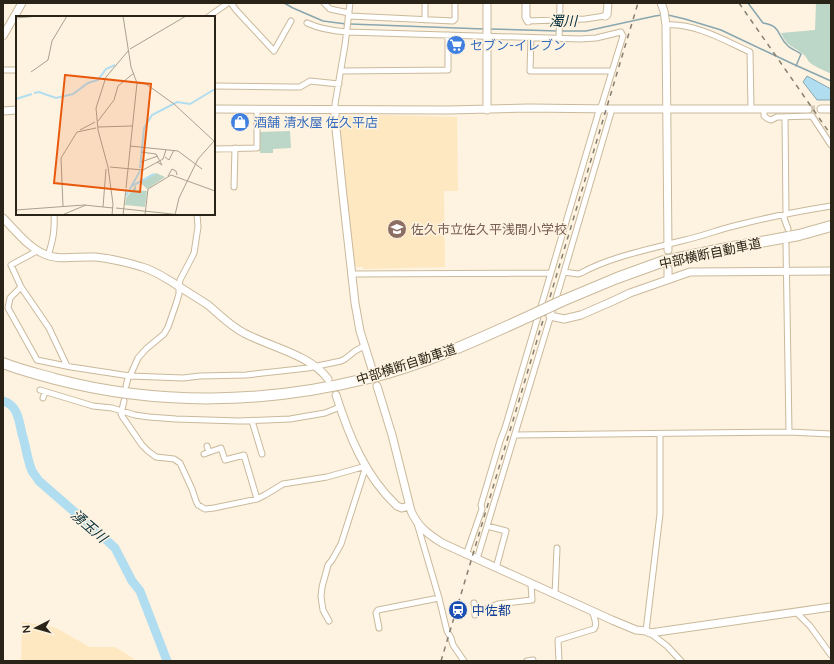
<svg xmlns="http://www.w3.org/2000/svg" width="834" height="664" viewBox="0 0 834 664" font-family="Quicksand,'Noto Sans JP',sans-serif">
	<style>
		.built { fill: #fee8c2 }
		.green { fill: #bcd6c7 }
		.water { fill: #b1ddf0; stroke: #88a6af }
		.lines { fill: none; stroke-linecap: round; stroke-linejoin: round }
		.stream { stroke: #88a6af; stroke-width: 1.5 }
		.river { stroke: #b1ddf0; stroke-width: 9 }
		.secondary-tunnel { stroke: #d4cab8; stroke-width: 7; stroke-dasharray: 7 3.5; stroke-linecap: butt }
		.street-casing { stroke: #cab99b; stroke-width: 7 }
		.secondary-casing { stroke: #cab99b; stroke-width: 9 }
		.highway-casing { stroke: #cab99b; stroke-width: 12 }
		.street { stroke: #fff; stroke-width: 5 }
		.secondary { stroke: #fff; stroke-width: 7 }
		.highway { stroke: #fff; stroke-width: 10 }
		.rail { stroke: #867e6f; stroke-width: 1.5; stroke-dasharray: 5 5; stroke-linecap: butt }
		.highway-bridge-casing { stroke: #cab99b; stroke-width: 12; stroke-linecap: butt }
		.highway-bridge { stroke: #fff; stroke-width: 10 }
		.labels { text-anchor: middle; dominant-baseline: central; stroke-width: 3; stroke-linejoin: round; paint-order: stroke }
		.shop-label { font-size: 13px; fill: #366cbe; stroke: #fef3e0; text-anchor: start }
		.education-label { font-size: 13px; fill: #785e54; stroke: #fef3e0; text-anchor: start }
		.street-label { font-size: 13px; fill: #2a2418; stroke: #fef3e0 }
		.transit-label { font-size: 13px; fill: #164399; stroke: #fef3e0; text-anchor: start }
		.water-label { font-size: 14px; font-style: italic; fill: #052e3c; stroke: #fef3e0 }
		.inset-river { fill: none; stroke: #b1ddf0; stroke-width: 2 }
		.inset-road { fill: none; stroke: #a9a090; stroke-width: 1 }
		.view { fill: #e8590c; fill-opacity: 0.15; stroke: #e8590c; stroke-width: 2 }
		.inset-edge { fill: none; stroke: #2a2418; stroke-width: 2 }
	</style>
	<rect width="100%" height="100%" fill="#fef3e0"/>
	<!-- built -->
	<path class="built" d="M380 115 457 117 458 191H444L445 267 363 269V267H355L346 191 339 119 342 116H353L369 129Z
		M22 622 54 627 90 647H115L133 658V661H21Z"/>
	<!-- green -->
	<path class="green" d="M816 3H831V74C824 70 815 67 809 62 807 59 806 56 803 54 792 45 788 48 781 33L815 30Z
		M290 131 291 148 273 149V153H260L259 132Z"/>
	<!-- water -->
	<path class="water" d="M807 76 831 89V100H817L803 82Z"/>
	<g class="lines">
		<!-- stream -->
		<path class="stream" d="M284 3 293 8 323 21 346 24
			M748 3 763 23C782 26 776 35 788 46 791 49 797 51 801 54L796 66
			M668 15 685 19 721 30 793 64 831 81
			M350 24 484 29
			M490 29 558 31
			M562 31H586L655 16 662 15"/>
		<!-- river -->
		<path class="river" d="M3 401C18 405 19 421 22 434 26 446 27 459 32 471 34 474 37 478 39 481L101 535 115 548 132 581 140 591 167 661"/>
		<!-- secondary-tunnel -->
		<path class="secondary-tunnel" d="M808 109H821"/>
		<defs>
			<path id="street" d="M231 3 236 10 274 51 291 21
				M324 3 330 9 349 13
				M349 16 453 21 455 19V3
				M208 17 228 3
				M425 20V3
				M528 21 585 19 605 16
				M307 23C320 29 333 31 347 32L580 39 596 38 621 32 623 36 602 104 598 114 505 428 500 441 481 505 482 509 466 555
				M666 25C695 23 724 40 750 52L751 109
				M531 38 530 71H612
				M559 39 560 3
				M3 70H17
				M341 71 448 70V35
				M214 86 291 87H300L310 81 339 84
				M764 109V116L768 119 771 120 777 117 812 116 831 145
				M335 110V104L345 45 350 3
				M785 117 786 214 784 218 788 229
				M214 149 257 148V109
				M234 187 235 148
				M786 244 789 432
				M37 251 11 265 21 287 49 328 67 366
				M48 256C53 240 55 230 54 214
				M564 272 578 274 581 273C612 256 651 249 685 240 703 236 720 229 738 225 769 217 800 211 831 206
				M351 274 551 273
				M21 287 10 298 8 308 37 360 71 367 130 376 183 378 200 376 246 375 308 368 341 361 345 359 355 351 364 346
				M126 386 128 378 130 376 138 358 146 349 164 334 168 327 176 304 179 294V286L180 280 191 259 194 253 198 227 197 214
				M40 390 93 406 112 408 135 415 149 417 176 419 239 421 290 419 325 413 340 407
				M43 398 45 392
				M124 401 121 414 122 416 142 445 148 451 156 457 174 459 180 463 192 489 196 501 198 505 205 509 214 508 257 499 265 495 283 484 327 477 366 466
				M252 421 262 454
				M515 435 789 432 831 434
				M207 446 209 452
				M204 454 221 448 225 460 244 455 257 499
				M417 523 439 598 447 631 451 638 453 645 464 661
				M487 526 506 531 496 568
				M477 559 564 272 612 109
				M555 595 557 548
				M474 603 475 610
				M796 612 810 626 831 655
				M475 615V610L486 609 498 604 532 600 531 584
				M329 621 323 610 321 597 322 587 328 565 332 560 341 544 366 466
				M379 628 376 613 378 610 439 598
				M646 631 660 514V434
				M650 633 667 646 681 661
				M527 661 533 660
				M559 661 558 640 594 629C598 624 594 617 592 611"/>
			<path id="secondary" d="M487 3V110
				M526 3V17L528 21
				M661 3 664 11 666 25 668 250
				M605 16 607 15 608 3
				M3 36 22 3
				M214 109 448 110 529 108 612 109H808
				M821 109H831
				M335 110V119L343 196 355 303 360 331 372 369
				M3 111 17 110
				M3 218C15 230 28 247 44 254 59 261 78 256 95 257 108 258 130 263 142 267 153 270 162 276 172 282 184 290 196 297 208 305 220 315 230 326 244 333 270 347 311 355 328 379
				M668 269V279
				M550 316 564 319 581 315 613 301 630 293 690 272 831 271
				M377 386 392 435 411 511C418 527 428 534 442 543L612 620 636 630 646 631 650 633 831 607
				M336 395C349 436 365 476 397 506L402 508 409 506"/>
			<path id="highway" d="M562 301 617 278 664 261 722 249 799 235 831 226
				M3 363C20 370 38 374 55 379 158 406 266 404 369 378 426 364 479 339 532 315"/>
		</defs>
		<!-- street casing -->
		<use href="#street" class="street-casing"/>
		<!-- secondary casing -->
		<use href="#secondary" class="secondary-casing"/>
		<!-- highway casing -->
		<use href="#highway" class="highway-casing"/>
		<!-- street -->
		<use href="#street" class="street"/>
		<!-- secondary -->
		<use href="#secondary" class="secondary"/>
		<!-- highway -->
		<use href="#highway" class="highway"/>
		<!-- rail -->
		<path class="rail" d="M739 3 831 135
			M441 661 638 3"/>
		<defs>
			<path id="highway-bridge" d="M532 315 562 301"/>
		</defs>
		<!-- highway-bridge casing -->
		<use href="#highway-bridge" class="highway-bridge-casing"/>
		<!-- highway-bridge -->
		<use href="#highway-bridge" class="highway-bridge"/>
	</g>
	<!-- icons -->
	<defs>
		<symbol id="supermarket-disc" viewBox="-11 -11 22 22"><circle r="9.5" fill="#3f7fe0" stroke="#fef3e0"/><path d="M-6-5.5h2.5l.6 2H6L4.5 2H-2.5L-4.4-4H-6ZM-1.5 3.2a1.3 1.3 0 1 0 .1 0ZM3 3.2a1.3 1.3 0 1 0 .1 0Z" fill="#fff"/></symbol>
		<symbol id="shop-disc" viewBox="-11 -11 22 22"><circle r="9.5" fill="#3f7fe0" stroke="#fef3e0"/><path d="M-5-2.5h2.3a2.7 3.5 0 0 1 5.4 0H5L5.5 6h-11ZM-1.5-2.5h3a1.5 2.3 0 0 0-3 0Z" fill="#fff"/></symbol>
		<symbol id="school-disc" viewBox="-11 -11 22 22"><circle r="9.5" fill="#8d6e63" stroke="#fef3e0"/><path d="M0-5L7-2L0 1L-7-2ZM-4 1L0 2.5L4 1V4Q0 6-4 4Z" fill="#fff"/></symbol>
		<symbol id="station-disc" viewBox="-11 -11 22 22"><circle r="9.5" fill="#1a4fb4" stroke="#fef3e0"/><path d="M-3-6H3Q5-6 5-4V2Q5 4 3 4L4.5 6H3L1.5 4h-3L-3 6H-4.5L-3 4Q-5 4-5 2V-4Q-5-6-3-6ZM-3.5-4v3h7v-3ZM-3.5 1v1.5H-2V1ZM2 1v1.5H3.5V1Z" fill="#fff"/></symbol>
	</defs>
	<g fill-rule="evenodd">
		<use href="#supermarket-disc" x="445" y="34" width="22" height="22"/>
		<use href="#shop-disc" x="229" y="111" width="22" height="22"/>
		<use href="#school-disc" x="386" y="218" width="22" height="22"/>
		<use href="#station-disc" x="447" y="599" width="22" height="22"/>
	</g>
	<g class="labels">
		<!-- shop labels -->
		<g class="shop-label">
			<text x="470" y="45">セブン-イレブン</text>
			<text x="254" y="122">酒舗 清水屋 佐久平店</text>
		</g>
		<!-- education labels -->
		<g class="education-label">
			<text x="411" y="229">佐久市立佐久平浅間小学校</text>
		</g>
		<!-- street labels -->
		<g class="street-label">
			<text transform="translate(710 253) rotate(-12)">中部横断自動車道</text>
			<text transform="translate(406 364) rotate(-18)">中部横断自動車道</text>
		</g>
		<!-- transit labels -->
		<g class="transit-label">
			<text x="472" y="610">中佐都</text>
		</g>
		<!-- water labels -->
		<g class="water-label">
			<text x="563" y="21">濁川</text>
			<text transform="translate(89 526) rotate(41)">湧玉川</text>
		</g>
	</g>
	<!-- overview -->
	<g transform="translate(16 16)">
		<rect width="199" height="199" fill="#fef3e0"/>
		<path d="M140 157 149 161 131 173 124 166ZM120 169V174L131 175 129 191 109 189 110 182Z" fill="#bcd6c7"/>
		<path class="inset-river" d="M18 77 23 76 40 82 57 78 72 67 82 64 90 53 99 49M0 83 16 78M124 152 128 112 136 99 161 86 174 88 199 73M116 170 138 158M110 180 124 155"/>
		<path class="inset-road" d="M107 0 115 51 121 67 110 172M0 2 23 0M114 33 170 0M15 56 32 44 36 25 51 0M121 67 130 68 158 88 199 126M82 105 98 84 102 70 118 57M82 111 116 110M64 114 79 106M114 130 162 135 186 153M125 136 140 138 146 149 141 146M149 141 153 144 158 134M125 146 142 140M94 151 127 154 147 143 150 134M152 160 156 153 160 155 161 159M47 190 45 142 61 116 80 112M87 191 90 153M100 192 165 199M0 194 68 189 97 192M46 199 70 189M96 199 97 188 92 151 82 114 80 92 90 61 112 35M107 199 110 173M129 199 132 173 155 159 199 175M159 199 163 182 182 143 199 124"/>
		<path class="view" d="M49 59 135 68 124 176 38 167Z"/>
		<rect width="199" height="199" class="inset-edge"/>
	</g>
	<!-- border -->
	<rect width="834" height="664" fill="none" stroke="#2a2418" stroke-width="8"/>
	<!-- north arrow -->
	<g transform="translate(36 628) rotate(264)" stroke="#fef3e0" stroke-width="3" paint-order="stroke">
	<path d="M0-3L7 15L0 10L-7 15Z" fill="#2a2418"/>
	<text y="-6" font-size="11" font-weight="bold" text-anchor="middle" fill="#2a2418">N</text>
	</g>
</svg>
